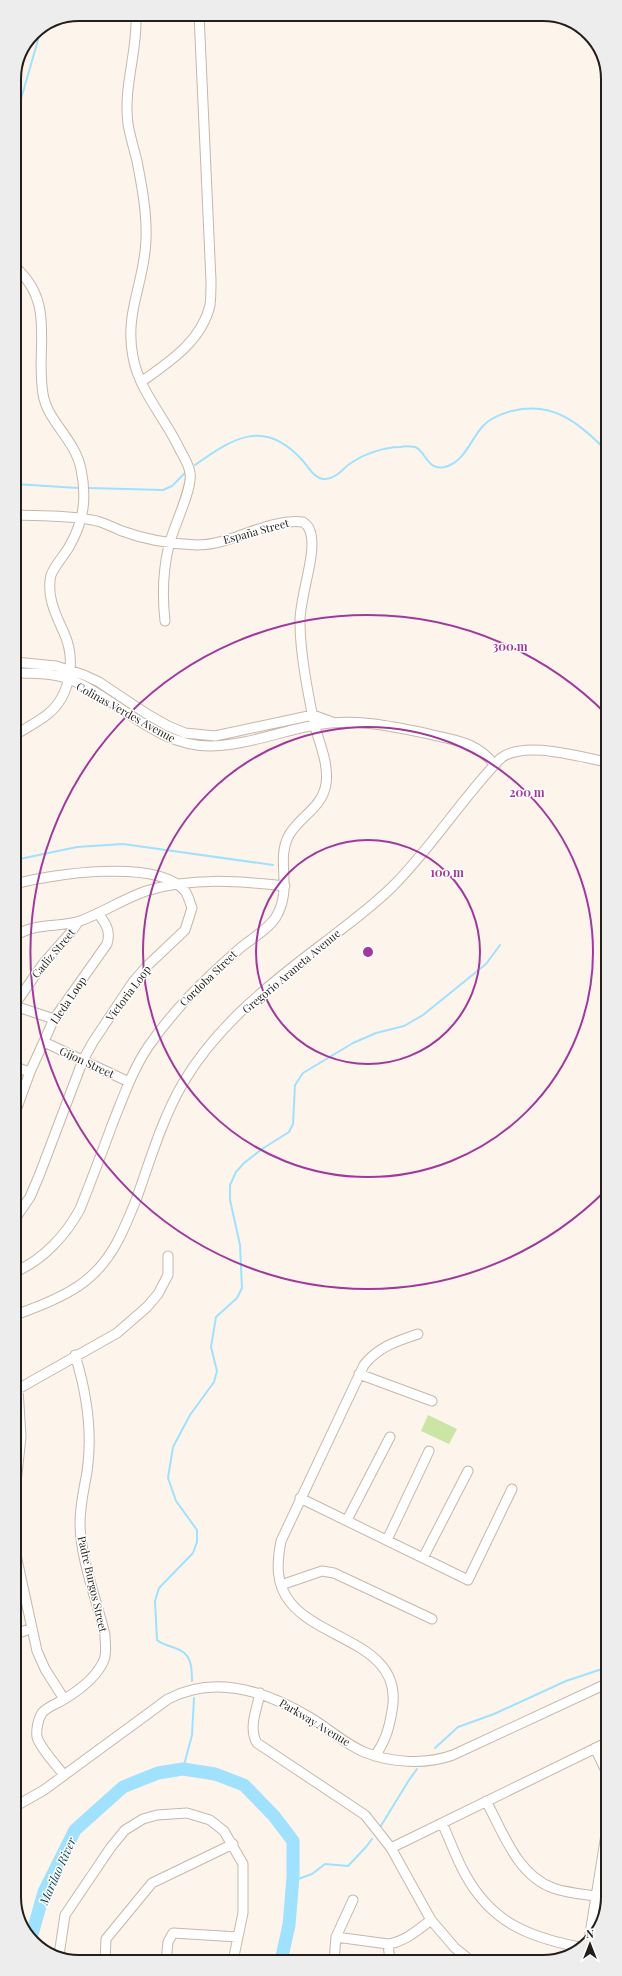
<svg xmlns="http://www.w3.org/2000/svg" width="622" height="1976" viewBox="0 0 622 1976" font-family="'Playfair Display',serif">
	<style>
		.green { fill: #cae5a4 }
		.lines { fill: none; stroke-linecap: round; stroke-linejoin: round }
		.stream { stroke: #a0e1fe; stroke-width: 2 }
		.river { stroke: #a0e1fe; stroke-width: 13 }
		.minor-casing { stroke: #c6b7aa; stroke-width: 11 }
		.minor { stroke: #fff; stroke-width: 9 }
		.ring { fill: none; stroke: #a1399c; stroke-width: 2 }
		.labels { text-anchor: middle; dominant-baseline: central; stroke-width: 3; stroke-linejoin: round; paint-order: stroke }
		.street-label { font-size: 11px; fill: #231e19; stroke: #fff }
		.water-label { font-size: 12px; font-style: italic; fill: #104558; stroke: #fff }
		.rim { fill: none; stroke: #231e19; stroke-width: 2 }
		.centre { fill: #a1399c; stroke: #fff; stroke-width: 2 }
		.ring-label { font-size: 12px; text-anchor: middle; font-weight: bold; fill: #a1399c; stroke: #fff; stroke-width: 3; stroke-linejoin: round; paint-order: stroke }
	</style>
	<rect width="100%" height="100%" fill="#fdf4ec"/>
	<!-- green -->
	<path class="green" d="M428 1415 457 1429 449 1444 421 1431Z"/>
	<g class="lines">
		<!-- stream -->
		<path class="stream" d="M14 224 19 106 38 40 39 31
			M195 465C234 437 265 418 303 461 309 468 315 480 326 479 337 478 343 468 351 463 364 454 384 447 400 447 404 446 410 446 415 447 426 450 427 474 448 466 465 460 471 439 483 426 489 419 503 413 512 411 554 401 578 423 606 450
			M15 484 78 488
			M89 488 163 490 172 486 185 473
			M15 860 77 847 123 844 273 865
			M192 1681C192 1665 191 1653 175 1648 168 1645 163 1645 157 1640L155 1601 159 1588 193 1553 197 1542V1530L176 1501 168 1478 173 1447 190 1415 214 1382 217 1371 211 1347 216 1317 237 1298 242 1288 240 1245 230 1200V1185L236 1172 244 1163 262 1149 289 1132 293 1124 295 1085 303 1073 353 1043 376 1033 404 1026 423 1015 486 964 500 945
			M435 1748 458 1727 494 1714 566 1681 602 1669 608 1665
			M183 1769 192 1735 194 1698
			M379 1829 409 1780 417 1769
			M293 1881 312 1874 325 1864 348 1866 366 1847 372 1839"/>
		<!-- river -->
		<path class="river" d="M31 1938 44 1892 75 1830 123 1787 158 1773 183 1769 215 1774 244 1785 274 1816 293 1841V1877L289 1925 281 1961"/>
		<defs>
			<path id="minor" d="M136 14C138 51 123 86 128 124 130 136 134 149 137 161 142 187 147 213 146 239 145 282 124 312 133 357 139 391 166 419 180 450 184 457 189 465 190 473 193 488 173 528 169 545 163 570 162 595 165 621
				M14 266C57 303 35 346 43 394 47 421 75 439 81 469 87 498 84 521 69 547 63 557 55 565 51 575 46 596 56 615 64 633 76 659 71 695 48 714 38 722 26 728 15 735
				M141 382C169 362 202 341 210 305 211 297 211 289 211 281L199 14
				M15 515C42 516 70 515 97 521 105 523 114 528 122 531 146 540 171 544 197 545 233 545 267 518 303 522 306 524 309 527 310 531 318 552 299 597 300 623 300 653 308 693 314 723 319 743 329 763 326 784 322 809 298 817 288 837 276 862 293 888 276 917 267 931 250 939 238 950 203 981 175 1008 148 1047 132 1071 123 1098 112 1125 102 1153 91 1181 80 1209 66 1235 43 1260 15 1272
				M15 662 56 666 84 675 99 682 147 714 168 726 185 733 215 736 313 715 332 722
				M15 673C32 673 52 673 69 679 118 698 155 747 212 746 247 745 281 731 315 725 354 718 391 726 429 734 457 741 475 741 495 765
				M15 884C52 874 158 858 185 891 188 895 190 903 192 908L185 930 146 967 133 982 93 1042 83 1060 39 1176 30 1197 15 1219
				M15 936C36 922 58 928 80 921 102 913 123 899 146 891 191 877 240 881 285 886
				M15 1004 43 964 72 931 78 922
				M15 1006 54 1019
				M44 1042 129 1082
				M15 1067 30 1072
				M15 1113 30 1072 54 1019 107 944C111 931 106 924 98 913
				M15 1315C38 1307 72 1294 90 1277 114 1256 124 1229 136 1200 150 1161 162 1119 183 1083 217 1025 272 982 325 942 348 924 372 907 393 886 432 847 462 798 501 758 525 740 579 757 607 762
				M359 1374 432 1401
				M16 1389H18L117 1333 147 1307 158 1294 168 1275V1256
				M16 1483 21 1437 18 1389
				M300 1498 468 1580 512 1489
				M347 1520 390 1437
				M387 1540 429 1451
				M16 1555 37 1651 45 1669 64 1699
				M423 1558 468 1471
				M281 1585 322 1571 334 1573 432 1619
				M16 1634 32 1628
				M260 1693C257 1709 248 1728 257 1743L365 1815 391 1848 431 1920 455 1948 470 1960
				M595 1748 608 1775
				M375 1756C385 1742 389 1729 392 1711 405 1644 320 1641 290 1602 275 1583 277 1562 281 1541L364 1365C378 1347 397 1341 418 1334
				M64 1775C57 1766 40 1748 37 1737 36 1730 38 1719 42 1713 47 1707 56 1704 63 1700 78 1691 97 1677 104 1660 107 1653 105 1642 105 1635 97 1601 80 1558 80 1523 80 1505 84 1489 87 1472 93 1432 87 1394 75 1355
				M486 1801C503 1832 517 1875 553 1888 567 1893 581 1894 596 1896
				M16 1806 44 1790 168 1699C215 1674 268 1692 311 1718 328 1728 345 1744 364 1752 391 1763 426 1765 453 1755L608 1683
				M442 1823C450 1840 456 1858 465 1874 491 1922 528 1937 579 1947
				M391 1848 608 1742
				M336 1937 388 1944C404 1942 418 1930 431 1920
				M589 1940 608 1822
				M388 1944 390 1961
				M59 1955 65 1915 111 1847 125 1830 143 1819 157 1815 187 1813 210 1820 224 1831 243 1864V1913L233 1961
				M166 1961 168 1942 173 1933 238 1937
				M334 1961 336 1937 353 1900
				M105 1962 106 1939 152 1883 233 1844"/>
		</defs>
		<!-- minor casing -->
		<use href="#minor" class="minor-casing"/>
		<!-- minor -->
		<use href="#minor" class="minor"/>
	</g>
	<!-- distance rings -->
	<g class="ring">
		<circle cx="368" cy="952" r="112"/>
		<circle cx="368" cy="952" r="225"/>
		<path d="M606 1190A337 337 0 1 1 606 714"/>
	</g>
	<g class="labels">
		<!-- street labels -->
		<g class="street-label">
			<text transform="translate(256 531) rotate(-15)">España Street</text>
			<text transform="translate(126 712) rotate(29)">Colinas Verdes Avenue</text>
			<text transform="translate(53 953) rotate(-50)">Cadiz Street</text>
			<text transform="translate(291 971) rotate(-40)">Gregorio Araneta Avenue</text>
			<text transform="translate(208 978) rotate(-44)">Cordoba Street</text>
			<text transform="translate(128 993) rotate(-53)">Victoria Loop</text>
			<text transform="translate(68 1000) rotate(-56)">Lleda Loop</text>
			<text transform="translate(87 1062) rotate(25)">Gijon Street</text>
			<text transform="translate(93 1584) rotate(77)">Padre Burgos Street</text>
			<text transform="translate(315 1722) rotate(31)">Parkway Avenue</text>
		</g>
		<!-- water labels -->
		<g class="water-label">
			<text transform="translate(57 1871) rotate(-66)">Marilao River</text>
		</g>
	</g>
	<!-- crop -->
	<path d="M0 0H622V1976H0ZM79 21H543A58 58 0 0 1 601 79V1897A58 58 0 0 1 543 1955H79A58 58 0 0 1 21 1897V79A58 58 0 0 1 79 21Z" fill="#ededed" fill-rule="evenodd"/>
	<path class="rim" d="M79 21H543A58 58 0 0 1 601 79V1897A58 58 0 0 1 543 1955H79A58 58 0 0 1 21 1897V79A58 58 0 0 1 79 21Z"/>
	<circle cx="368" cy="952" r="6" class="centre"/>
	<g class="ring-label">
		<text x="510" y="651">300 m</text>
		<text x="527" y="797">200 m</text>
		<text x="447" y="877">100 m</text>
	</g>
	<!-- north arrow -->
	<g transform="translate(590 1944)" stroke="#ffffff" stroke-width="3" paint-order="stroke">
	<path d="M0-3L7 15L0 10L-7 15Z" fill="#231e19"/>
	<text y="-6" font-size="11" font-weight="bold" text-anchor="middle" fill="#231e19">N</text>
	</g>
</svg>
